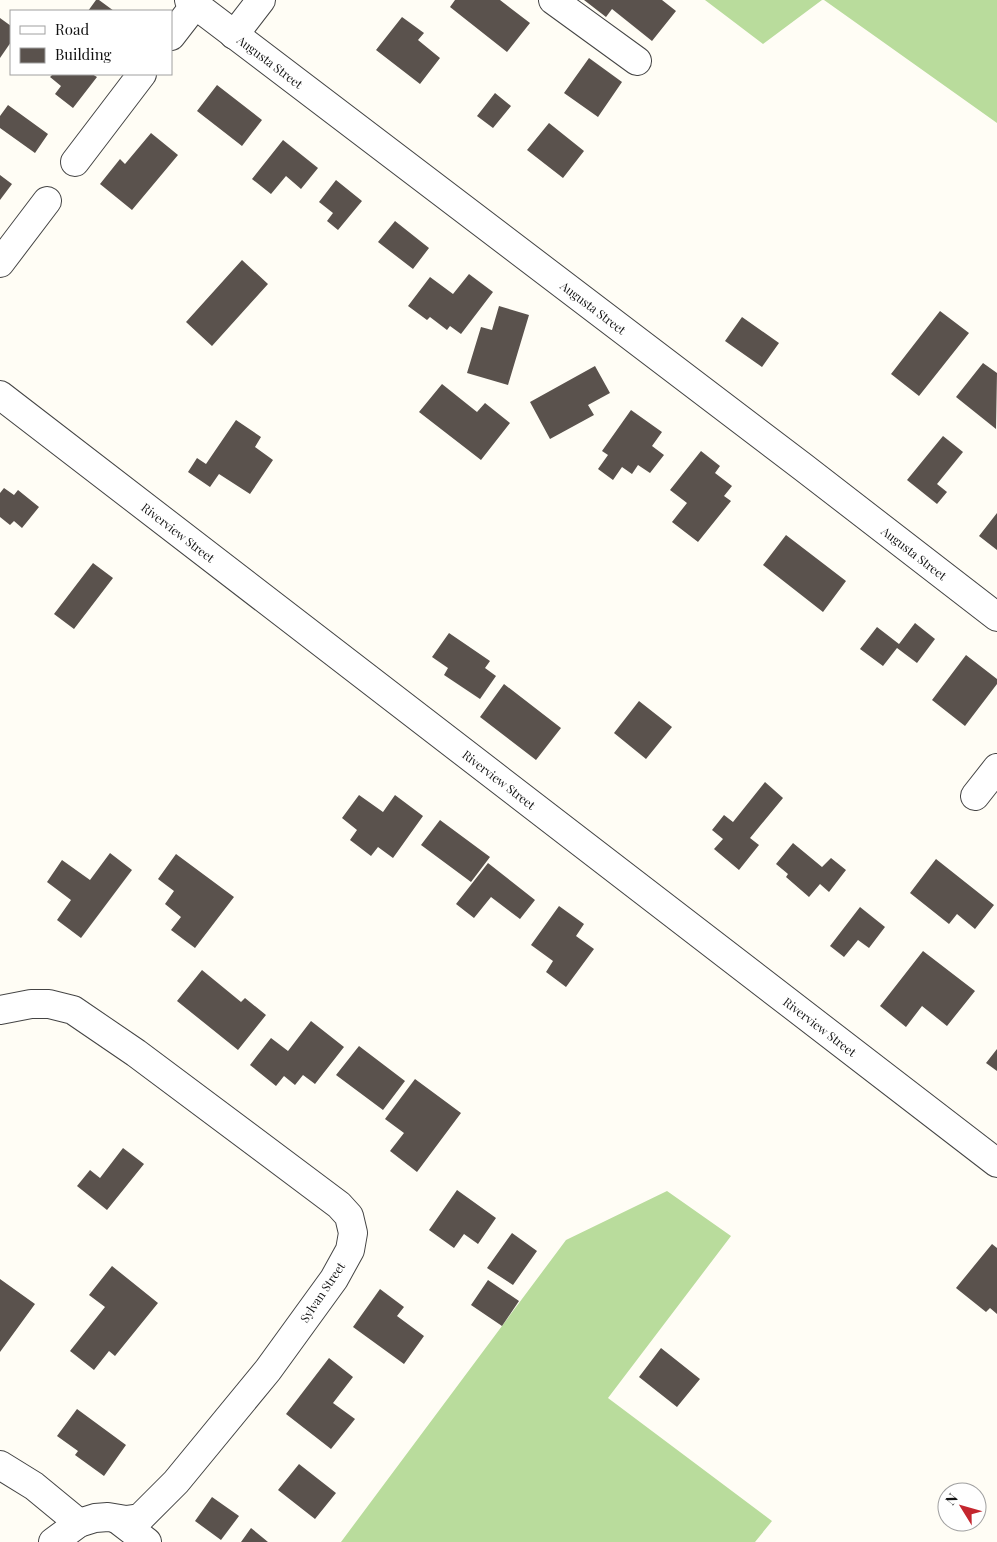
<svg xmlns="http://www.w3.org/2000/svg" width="997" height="1542" viewBox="0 0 997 1542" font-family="'Playfair Display',serif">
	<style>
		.forest { fill: #b9dc9c }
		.building { fill: #5a524d }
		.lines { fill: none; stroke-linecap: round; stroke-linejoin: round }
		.minor-casing { stroke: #444; stroke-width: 30 }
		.minor { stroke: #fff; stroke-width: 28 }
		.labels { text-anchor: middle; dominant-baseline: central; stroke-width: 5; stroke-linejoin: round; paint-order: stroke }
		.street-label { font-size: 12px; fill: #111; stroke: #fff }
	</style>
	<rect width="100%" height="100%" fill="#fffdf5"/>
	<!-- forest -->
	<path class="forest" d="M705 0H822L763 44Z
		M824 0H997V123Z
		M667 1191 731 1236 608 1398 772 1521 755 1542H341L566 1240Z"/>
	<!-- building -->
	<path class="building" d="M96 0H99L114 11H88Z
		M455 0H500L530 23 507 52 450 7Z
		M584 0H662L676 11 652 41 612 9 606 17Z
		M402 17 424 33 418 40 440 58 420 84 376 50Z
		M0 18 11 26V42L0 58Z
		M589 58 622 82 598 117 564 93Z
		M53 74H92L97 77 73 108 55 94 61 86 50 77Z
		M217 85 262 120 242 146 197 111Z
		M495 93 511 106 493 128 477 116Z
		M8 105 48 134 35 153 0 128V116Z
		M549 123 584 151 563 178 527 150Z
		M151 133 178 155 132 210 100 184 120 159 125 164Z
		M283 140 318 168 301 189 286 176 271 194 252 179Z
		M0 175 12 184 0 200Z
		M336 180 362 201 338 230 327 221 333 213 319 202Z
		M395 221 429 248 413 269 378 242Z
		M242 260 268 284 212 346 186 322Z
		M469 274 493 292 461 334 450 326 447 330 430 317 427 320 408 306 430 277 453 294Z
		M499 306 529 315 508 385 467 373 481 327 492 330Z
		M940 311 969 333 919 396 891 374Z
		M742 317 779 343 762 367 725 341Z
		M983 363 997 373 996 429 956 397Z
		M595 366 610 393 588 405 594 415 550 439 530 402Z
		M442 384 477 412 485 403 510 423 481 460 419 412Z
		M631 410 662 432 652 446 664 455 650 473 638 465 632 474 622 467 613 480 598 469 608 455 602 451Z
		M236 420 261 437 255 447 273 460 250 494 219 474 210 487 188 472 197 458 206 464Z
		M943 436 963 452 937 484 947 492 937 504 907 480Z
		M701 451 720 466 715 473 732 486 724 496 731 501 698 542 672 522 687 503 670 490Z
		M4 488 14 495 18 490 39 507 22 528 14 521 10 525 0 517V493Z
		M997 513V550L979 536Z
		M786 535 846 581 823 612 763 565Z
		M93 563 113 578 74 629 54 614Z
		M915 623 935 639 917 663 897 648 883 666 860 649 877 627 899 644Z
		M449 633 490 661 485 668 496 676 480 699 444 675 448 668 432 657Z
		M966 655 997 679V684L965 726 932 700Z
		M504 684 561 728 536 760 480 717Z
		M639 701 672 727 646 759 614 733Z
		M765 782 783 798 750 838 759 845 739 870 714 849 723 839 712 830 724 815 733 822Z
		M359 795 383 812 395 795 423 816 393 858 378 847 371 856 350 840 357 830 342 818Z
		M440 820 490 857 471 882 421 845Z
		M793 843 822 867 831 858 846 870 829 892 820 884 809 897 786 877 788 874 776 864Z
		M110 853 132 870 81 938 57 920 71 900 47 882 62 860 90 880Z
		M176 854 234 897 195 948 171 930 181 917 165 904 174 891 158 879Z
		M936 859 994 905 975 929 957 914 949 924 910 893Z
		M488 863 535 900 520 919 491 897 474 918 456 904Z
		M559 906 584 924 576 936 594 949 566 987 546 972 553 961 531 945Z
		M860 907 885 927 869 948 858 940 844 957 830 946Z
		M923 951 975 991 947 1026 922 1006 906 1027 880 1006Z
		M202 970 241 1002 245 998 266 1015 238 1050 177 1001Z
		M311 1021 344 1047 315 1084 303 1075 295 1085 284 1076 276 1086 250 1065 271 1038 288 1051Z
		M359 1046 405 1081 383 1110 336 1075Z
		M997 1049V1071L986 1063Z
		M415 1079 461 1113 417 1172 390 1151 404 1133 385 1119Z
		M123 1148 144 1164 107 1210 77 1186 90 1170 100 1178Z
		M457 1190 496 1218 478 1244 464 1234 454 1248 429 1230Z
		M512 1233 537 1251 513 1285 487 1268Z
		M992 1244 997 1248V1314L990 1308 986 1312 956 1288Z
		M112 1266 158 1303 115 1356 109 1351 94 1370 70 1351 105 1307 89 1295Z
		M0 1279 35 1304 0 1352Z
		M488 1280 519 1301 502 1326 471 1305Z
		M380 1289 404 1307 397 1316 424 1336 404 1364 353 1327Z
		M661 1348 700 1379 677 1407 639 1377Z
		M329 1358 353 1377 333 1403 355 1419 331 1449 286 1414Z
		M77 1409 126 1445 104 1476 75 1455 78 1451 57 1436Z
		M299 1464 336 1493 315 1519 278 1490Z
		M212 1497 239 1516 221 1540 195 1521Z
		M251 1528 268 1542H241Z"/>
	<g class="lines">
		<defs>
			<g id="minor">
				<path id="s1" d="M189 0 803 467 997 617"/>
				<path d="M553 0 637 61"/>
				<path d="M234 35 261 0"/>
				<path d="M171 36 195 5"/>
				<path d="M75 162 142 74"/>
				<path d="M0 263 47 201"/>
				<path id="s2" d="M0 395 997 1163"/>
				<path d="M975 796 997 768"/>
				<path d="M0 1010 31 1004H49L73 1010 136 1053 339 1205 349 1216 353 1233 350 1250 334 1279 268 1370 176 1482 140 1518 126 1520 108 1517 95 1518 79 1523 53 1542"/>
				<path d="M0 1465 34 1486 79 1523"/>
				<path d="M117 1519 147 1542"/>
			</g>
		</defs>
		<!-- minor casing -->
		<use href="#minor" class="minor-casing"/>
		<!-- minor -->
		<use href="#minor" class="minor"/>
	</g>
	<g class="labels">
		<!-- street labels -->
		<g class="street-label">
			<text stroke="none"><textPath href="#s1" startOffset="102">Augusta Street</textPath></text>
			<text stroke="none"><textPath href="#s1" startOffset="508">Augusta Street</textPath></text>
			<text stroke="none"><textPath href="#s2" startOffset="225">Riverview Street</textPath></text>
			<text stroke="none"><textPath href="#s1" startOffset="912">Augusta Street</textPath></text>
			<text stroke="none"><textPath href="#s2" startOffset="630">Riverview Street</textPath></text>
			<text stroke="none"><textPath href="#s2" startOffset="1035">Riverview Street</textPath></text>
			<text transform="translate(322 1292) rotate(-56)">Sylvan Street</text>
		</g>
	</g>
	<!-- legend -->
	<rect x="10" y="10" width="162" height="65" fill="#ffffff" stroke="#a0a0a0"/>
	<rect x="20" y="26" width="25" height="8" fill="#ffffff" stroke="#a0a0a0"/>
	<text x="55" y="35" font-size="15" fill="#111111">Road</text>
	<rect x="20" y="48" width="25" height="15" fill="#5a524d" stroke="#a0a0a0"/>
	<text x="55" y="60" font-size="15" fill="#111111">Building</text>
	<!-- north arrow -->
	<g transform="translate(962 1507) rotate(307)"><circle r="24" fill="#ffffff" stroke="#a0a0a0"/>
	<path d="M0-4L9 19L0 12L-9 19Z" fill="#c4262e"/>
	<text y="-8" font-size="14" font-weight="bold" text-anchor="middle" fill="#111111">N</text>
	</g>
</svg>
